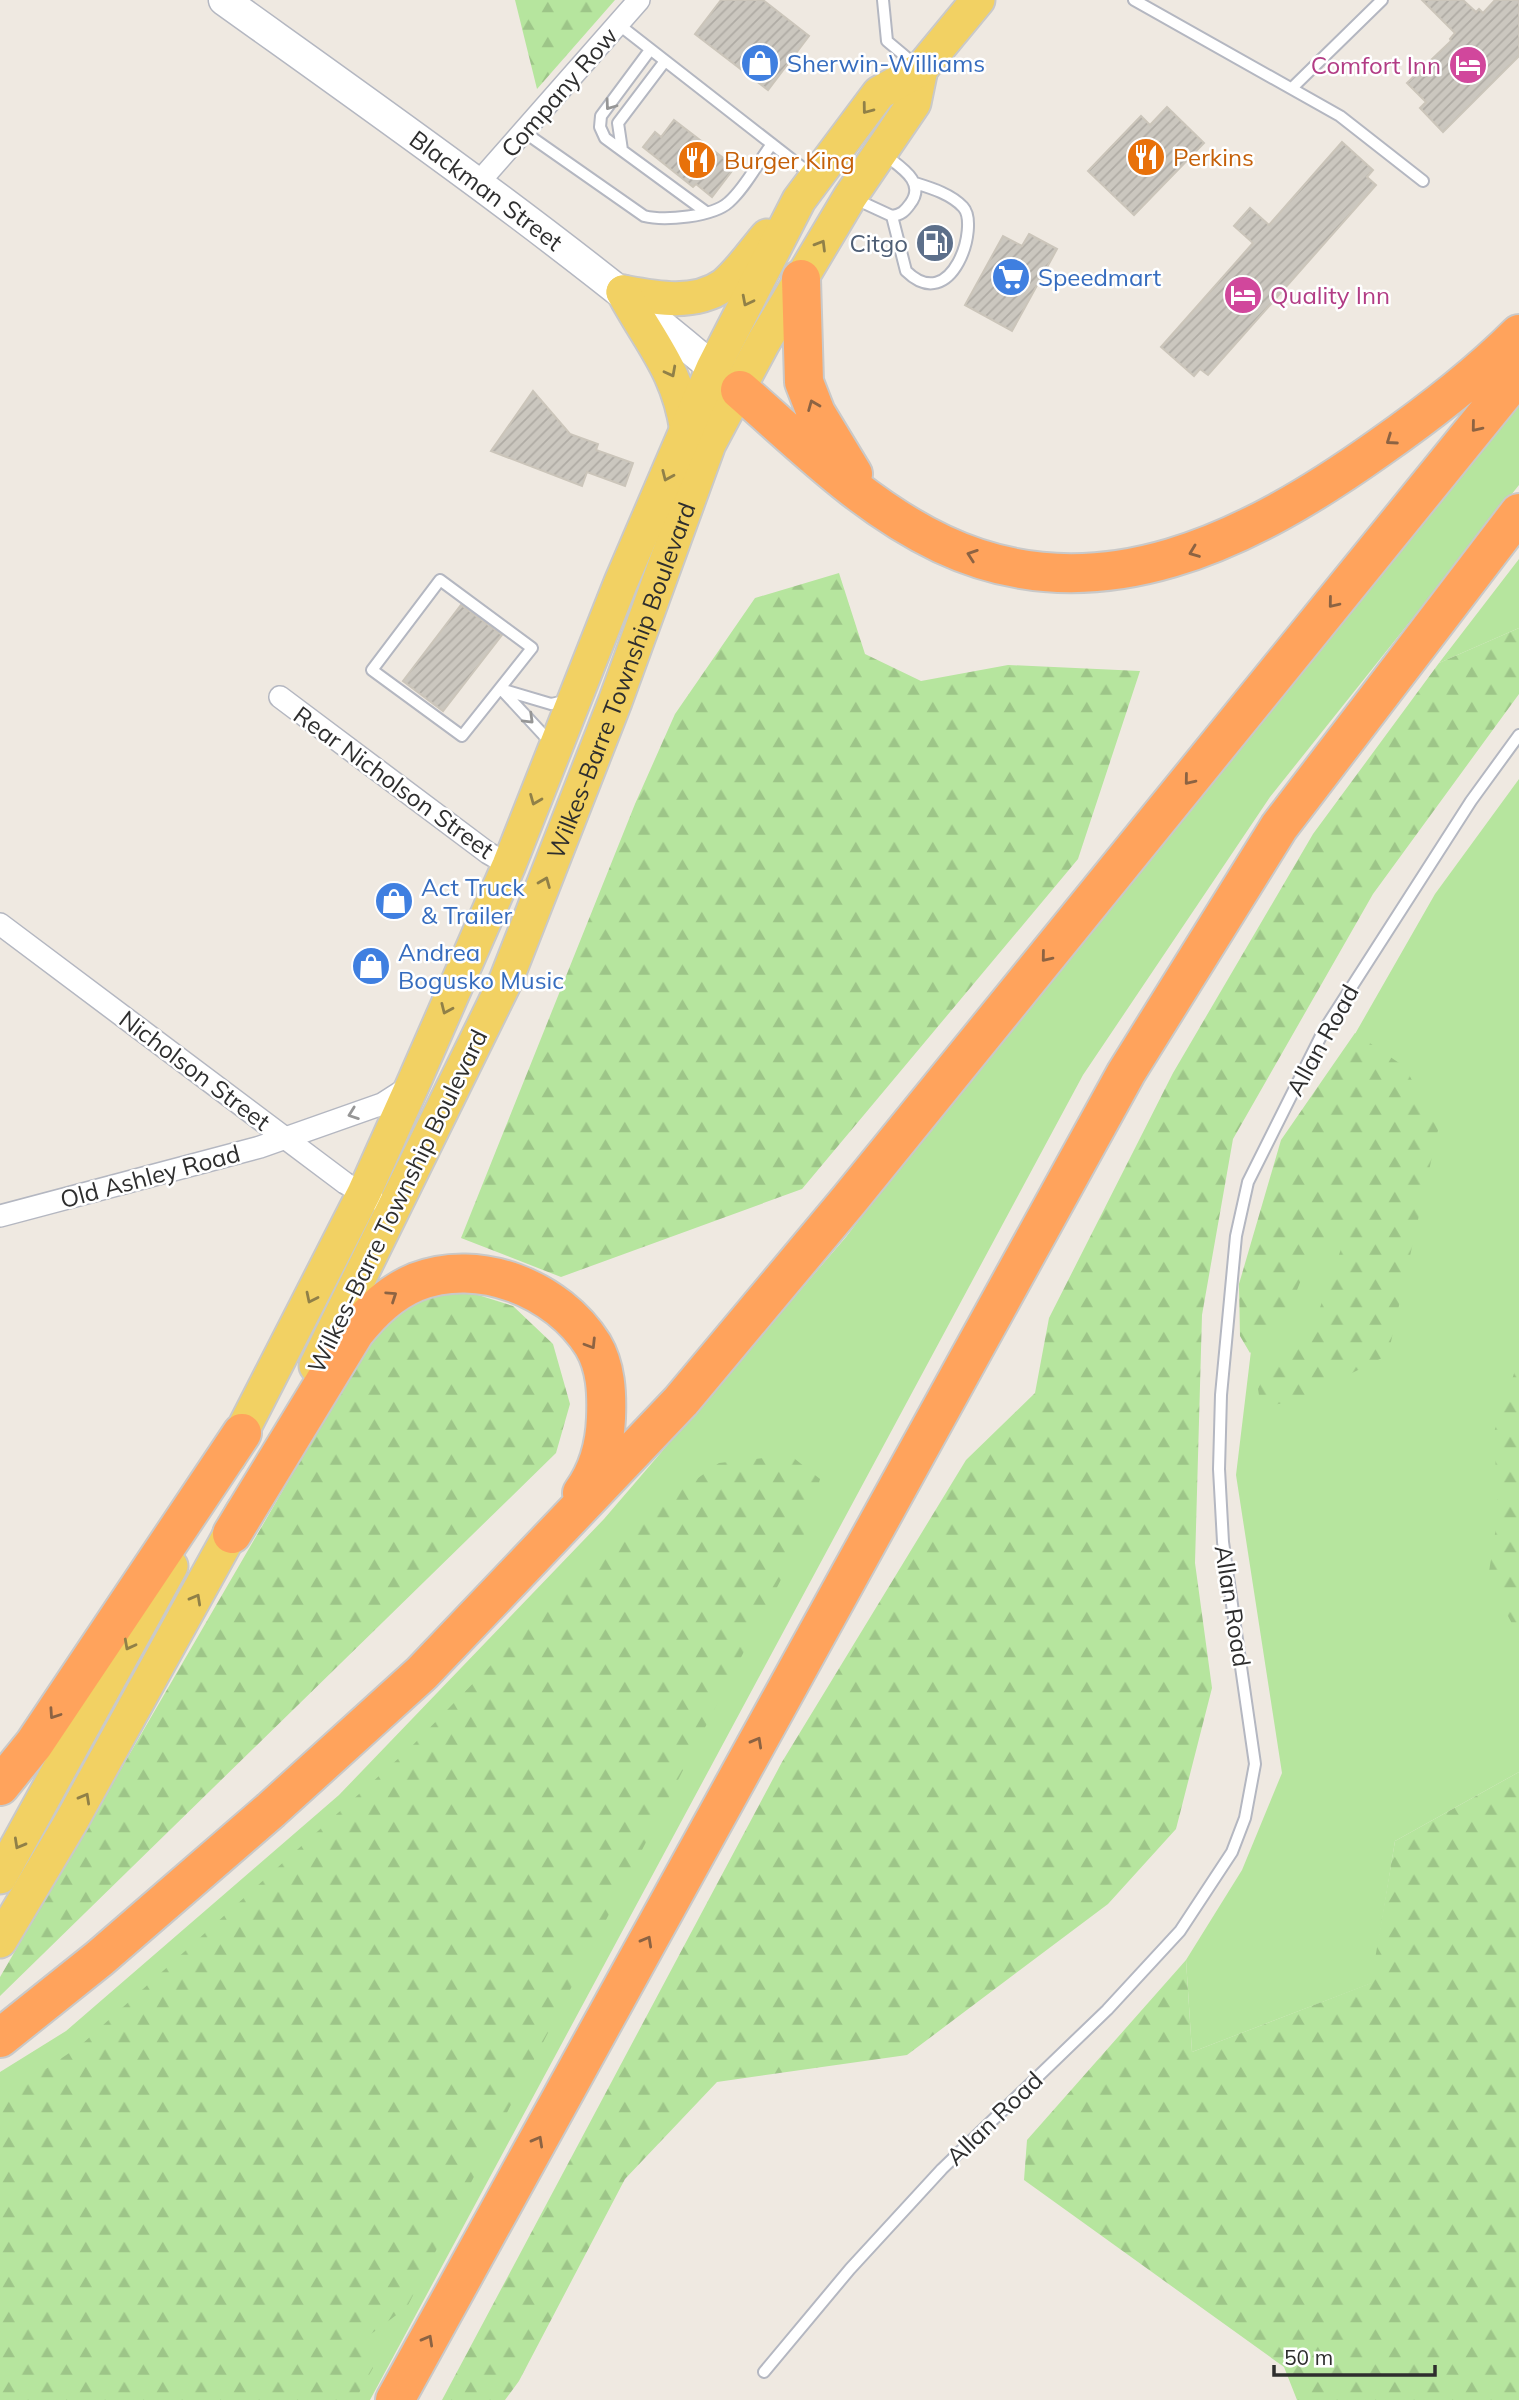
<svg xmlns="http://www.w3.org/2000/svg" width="1519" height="2400" viewBox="0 0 1519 2400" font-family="Mulish,sans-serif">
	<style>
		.grass { fill: #b6e59e }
		.forest { fill: url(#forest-firs) }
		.building { fill: url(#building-hatch); stroke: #cbc5ba; stroke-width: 2 }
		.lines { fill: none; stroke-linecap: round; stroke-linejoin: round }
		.service-casing { stroke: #b4b7c1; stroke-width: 14 }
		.minor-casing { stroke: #b4b7c1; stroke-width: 24 }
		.secondary-casing { stroke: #b4b7c1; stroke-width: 33 }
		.primary-casing { stroke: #c9c9c9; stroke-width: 37 }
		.motorway-casing { stroke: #c9c9c9; stroke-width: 42 }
		.service { stroke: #fff; stroke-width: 10 }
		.minor { stroke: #fff; stroke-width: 21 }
		.secondary { stroke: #fff; stroke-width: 30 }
		.primary { stroke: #f2d163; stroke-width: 33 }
		.motorway { stroke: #ffa35c; stroke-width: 38 }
		.oneway { stroke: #969696 }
		.oneway2 { stroke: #908048 }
		.oneway3 { stroke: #8c6343 }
		.labels { text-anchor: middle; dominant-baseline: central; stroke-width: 5; stroke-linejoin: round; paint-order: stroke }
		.shop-label { font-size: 24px; fill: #366cbe; stroke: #fff; text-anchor: start }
		.hotel-label { font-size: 24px; fill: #b23c85; stroke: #fff; text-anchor: end }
		.street-label { font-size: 24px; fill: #2e2e2e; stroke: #fff }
		.food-label { font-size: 24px; fill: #c56008; stroke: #fff; text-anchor: start }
		.service-label { font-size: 24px; fill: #4e5e75; stroke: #fff; text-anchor: end }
	</style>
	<defs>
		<pattern id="forest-firs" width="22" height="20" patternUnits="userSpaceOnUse" patternTransform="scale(1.75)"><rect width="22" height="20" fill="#b6e59e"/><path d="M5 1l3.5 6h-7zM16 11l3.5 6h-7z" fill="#9dc588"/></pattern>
		<pattern id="building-hatch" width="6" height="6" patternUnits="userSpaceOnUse" patternTransform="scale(1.75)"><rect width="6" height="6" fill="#cbc7bf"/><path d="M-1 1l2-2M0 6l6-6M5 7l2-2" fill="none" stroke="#afaba4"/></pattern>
	</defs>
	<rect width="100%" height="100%" fill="#efe9e1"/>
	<!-- grass -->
	<path class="grass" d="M1519 394V485L1270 797 1083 1075 370 2400H0V2072L66 2031 339 1795 604 1519 846 1237 1108 896Z
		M1519 559V628L1439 663Z
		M1519 779V1772L1395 1841 1372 1983 1192 2052 1186 1960 1242 1870 1282 1773 1236 1475 1254 1326 1287 1153 1435 894Z"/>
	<!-- forest -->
	<path class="forest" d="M515 0H615L537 89Z
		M839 573 865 654 921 681 1008 665 1140 671 1078 859 802 1189 561 1277 461 1238 635 804 675 714 755 598Z
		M1519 628V694L1373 894 1233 1139 1202 1315 1195 1563 1212 1688 1176 1829 1108 1904 907 2055 717 2082 625 2179 519 2381 505 2400H442L782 1762 966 1460 1035 1393 1049 1318 1173 1073 1313 834 1439 663Z
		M1355 1033 1405 1067 1438 1130 1388 1355 1300 1399 1261 1408 1258 1389 1270 1361 1317 1316 1345 1238 1317 1240 1285 1320 1250 1353 1240 1336 1239 1284 1281 1140Z
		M459 1289 513 1306 553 1344 570 1404 556 1453 0 1996V1977L372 1337 412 1300Z
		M1519 1359V1637L1488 1578 1498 1515 1494 1432Z
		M790 1455 820 1479 806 1531 407 2307 363 2340 373 2368 355 2400H0V2100L81 2045 410 1748 616 1537 719 1463Z
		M1519 1772V2400H1297L1284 2367 1024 2180 1027 2140 1186 1960 1192 2052 1371 1983 1395 1841Z"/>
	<!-- building -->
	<path class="building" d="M721 0H763L809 36 768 90 695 34Z
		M1422 0H1463L1476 12 1479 9 1483 13 1495 0H1519V56L1443 132 1420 108 1426 102 1407 83 1451 41 1450 39 1455 33Z
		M1167 107 1204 143 1134 215 1088 171 1141 116 1150 125Z
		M674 120 735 167 712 197 696 184 693 187 643 147 655 132 661 137Z
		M1342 142 1373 170 1367 177 1376 185 1208 375 1200 369 1194 376 1161 347 1253 243 1234 226 1250 208 1269 225Z
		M1029 234 1057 249 1012 331 965 305 1003 236 1022 246Z
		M533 391 570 434 598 444 596 450 633 463 625 486 587 472 582 486 491 451Z
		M461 605 502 635 443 711 403 681Z"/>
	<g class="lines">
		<defs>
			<path id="service" d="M883 0 887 41 918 67
				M1134 0 1340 116 1423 181
				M618 24 813 176
				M650 50 601 116 600 127 605 138 706 212
				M1292 88 1382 0
				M524 132 644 216C664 221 713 217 729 202 746 187 758 162 772 144
				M622 150 618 123 665 61
				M853 198 892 216C901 215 905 211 910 204 927 182 900 167 885 155
				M892 216 906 271C952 316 980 225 963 207 951 194 931 188 915 183
				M440 580 532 648 462 736 372 670Z
				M501 689 551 743
				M504 690 551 704 570 700
				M764 2372 850 2269 942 2169 1107 2010 1180 1931 1232 1852 1245 1818 1255 1764 1223 1542 1219 1469 1221 1395 1236 1236 1248 1182 1324 1030 1471 801 1519 735"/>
			<path id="minor" d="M479 182 639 0
				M280 697 488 853 509 865
				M0 924 345 1183 373 1199
				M0 1216 260 1147 382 1104 410 1086"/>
			<g id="secondary">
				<path id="s1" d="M224 0C390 119 557 236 713 368"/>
			</g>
			<g id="primary">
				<path d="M623 292C655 298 695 306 724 285 740 272 754 251 767 236"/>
				<path d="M623 292C651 344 678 370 687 431"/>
				<path id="s2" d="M316 1366 506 980 615 702 709 444 763 343 850 197 914 103 921 69"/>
				<path d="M229 1457 364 1193 413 1084 509 865 621 582 713 368 799 200 879 93 921 69 978 0"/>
				<path d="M0 1877 171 1566"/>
				<path d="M0 1941 71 1822 243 1511"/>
			</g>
			<path id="motorway" d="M801 279 804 382 816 413 853 474
				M740 390C804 446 864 507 942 544 1099 618 1251 539 1379 448 1429 413 1476 377 1519 334
				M232 1534 355 1332C372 1311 390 1293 416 1282 479 1257 558 1289 593 1345 606 1367 607 1393 606 1418 605 1444 598 1471 582 1493
				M0 1786 34 1744 242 1433
				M0 2038 100 1958 271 1810 422 1673 681 1401 849 1200 1519 374
				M395 2400 1126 1073 1279 827 1519 513"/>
		</defs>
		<!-- service casing -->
		<use href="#service" class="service-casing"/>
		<!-- minor casing -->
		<use href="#minor" class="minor-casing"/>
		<!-- secondary casing -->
		<use href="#secondary" class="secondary-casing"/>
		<!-- primary casing -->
		<use href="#primary" class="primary-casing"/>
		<!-- motorway casing -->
		<use href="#motorway" class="motorway-casing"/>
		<!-- service -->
		<use href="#service" class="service"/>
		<!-- minor -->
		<use href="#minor" class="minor"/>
		<!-- secondary -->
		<use href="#secondary" class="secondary"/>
		<!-- primary -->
		<use href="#primary" class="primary"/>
		<!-- motorway -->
		<use href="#motorway" class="motorway"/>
	</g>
	<!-- one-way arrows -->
	<defs><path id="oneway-chevron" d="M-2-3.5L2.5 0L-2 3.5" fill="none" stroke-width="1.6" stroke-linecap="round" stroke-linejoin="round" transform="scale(1.75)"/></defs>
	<g class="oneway">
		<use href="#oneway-chevron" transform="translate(610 105) rotate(126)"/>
		<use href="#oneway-chevron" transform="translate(529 719) rotate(44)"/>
		<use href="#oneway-chevron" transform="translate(353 1114) rotate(160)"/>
	</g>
	<g class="oneway2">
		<use href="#oneway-chevron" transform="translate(867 109) rotate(127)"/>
		<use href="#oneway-chevron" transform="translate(821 245) rotate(-59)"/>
		<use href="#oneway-chevron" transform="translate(747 301) rotate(117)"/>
		<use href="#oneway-chevron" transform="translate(671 372) rotate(62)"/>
		<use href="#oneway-chevron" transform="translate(667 476) rotate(114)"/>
		<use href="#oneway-chevron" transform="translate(535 800) rotate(112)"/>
		<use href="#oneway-chevron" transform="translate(545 882) rotate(-68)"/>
		<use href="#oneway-chevron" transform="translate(446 1009) rotate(114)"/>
		<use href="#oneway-chevron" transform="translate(311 1298) rotate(116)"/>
		<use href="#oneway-chevron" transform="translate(196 1599) rotate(-61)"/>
		<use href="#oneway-chevron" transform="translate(129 1645) rotate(118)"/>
		<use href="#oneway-chevron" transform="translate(85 1798) rotate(-61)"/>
		<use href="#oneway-chevron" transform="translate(19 1844) rotate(119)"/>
	</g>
	<g class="oneway3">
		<use href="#oneway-chevron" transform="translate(813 405) rotate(-112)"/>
		<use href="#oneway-chevron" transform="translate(1476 427) rotate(129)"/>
		<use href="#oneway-chevron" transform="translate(1391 440) rotate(145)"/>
		<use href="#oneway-chevron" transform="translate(1194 552) rotate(159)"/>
		<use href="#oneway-chevron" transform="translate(972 555) rotate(-161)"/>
		<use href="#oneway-chevron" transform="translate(1333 603) rotate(129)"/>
		<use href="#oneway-chevron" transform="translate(1189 780) rotate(129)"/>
		<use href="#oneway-chevron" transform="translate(1046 957) rotate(129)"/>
		<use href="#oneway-chevron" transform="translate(392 1296) rotate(-34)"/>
		<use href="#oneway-chevron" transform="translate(591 1344) rotate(58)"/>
		<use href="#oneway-chevron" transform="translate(54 1714) rotate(124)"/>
		<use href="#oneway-chevron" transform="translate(757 1742) rotate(-61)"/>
		<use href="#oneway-chevron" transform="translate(647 1941) rotate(-61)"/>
		<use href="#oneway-chevron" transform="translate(538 2141) rotate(-61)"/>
		<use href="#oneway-chevron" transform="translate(428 2340) rotate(-61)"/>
	</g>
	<!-- icons -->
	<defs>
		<symbol id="shop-disc" viewBox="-11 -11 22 22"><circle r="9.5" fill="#3f7fe0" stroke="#fff"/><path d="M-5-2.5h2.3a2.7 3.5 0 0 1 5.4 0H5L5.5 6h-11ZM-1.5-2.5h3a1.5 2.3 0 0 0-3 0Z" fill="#fff"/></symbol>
		<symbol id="hotel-disc" viewBox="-11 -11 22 22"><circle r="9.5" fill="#d1479c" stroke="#fff"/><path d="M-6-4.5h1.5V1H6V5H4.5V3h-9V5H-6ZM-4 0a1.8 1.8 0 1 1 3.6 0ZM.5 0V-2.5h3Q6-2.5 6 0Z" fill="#fff"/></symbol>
		<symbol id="restaurant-disc" viewBox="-11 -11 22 22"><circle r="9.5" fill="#e8710a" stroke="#fff"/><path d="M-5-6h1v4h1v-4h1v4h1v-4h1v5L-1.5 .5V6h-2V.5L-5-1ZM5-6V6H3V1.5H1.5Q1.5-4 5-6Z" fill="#fff"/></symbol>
		<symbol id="fuel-disc" viewBox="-11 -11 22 22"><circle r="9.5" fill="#5c6f8a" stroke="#fff"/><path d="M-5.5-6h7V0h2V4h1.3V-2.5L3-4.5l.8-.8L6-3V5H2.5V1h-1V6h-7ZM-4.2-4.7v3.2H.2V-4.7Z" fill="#fff"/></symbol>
		<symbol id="supermarket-disc" viewBox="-11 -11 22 22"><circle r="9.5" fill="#3f7fe0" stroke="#fff"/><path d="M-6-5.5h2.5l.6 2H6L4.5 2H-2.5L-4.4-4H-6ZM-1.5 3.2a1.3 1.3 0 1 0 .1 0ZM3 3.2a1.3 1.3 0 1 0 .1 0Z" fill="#fff"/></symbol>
	</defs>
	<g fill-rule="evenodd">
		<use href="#shop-disc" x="738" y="41" width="44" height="44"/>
		<use href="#hotel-disc" x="1446" y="43" width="44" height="44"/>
		<use href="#restaurant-disc" x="1124" y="135" width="44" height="44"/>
		<use href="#restaurant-disc" x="675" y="138" width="44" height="44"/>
		<use href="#fuel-disc" x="913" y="221" width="44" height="44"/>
		<use href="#supermarket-disc" x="989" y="255" width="44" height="44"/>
		<use href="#hotel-disc" x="1221" y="273" width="44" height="44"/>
		<use href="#shop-disc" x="372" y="879" width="44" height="44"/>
		<use href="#shop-disc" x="349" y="944" width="44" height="44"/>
	</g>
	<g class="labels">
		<!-- shop labels -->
		<g class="shop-label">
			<text x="787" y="63">Sherwin-Williams</text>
			<text x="1038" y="277">Speedmart</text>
			<text x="421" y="887">Act Truck<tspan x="421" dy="28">&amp; Trailer</tspan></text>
			<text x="398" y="952">Andrea<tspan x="398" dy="28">Bogusko Music</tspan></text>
		</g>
		<!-- hotel labels -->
		<g class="hotel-label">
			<text x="1441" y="65">Comfort Inn</text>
			<text x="1270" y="295" text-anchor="start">Quality Inn</text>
		</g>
		<!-- street labels -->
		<g class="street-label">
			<text transform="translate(559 92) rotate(-49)">Company Row</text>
			<text stroke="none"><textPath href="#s1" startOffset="324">Blackman Street</textPath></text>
			<text stroke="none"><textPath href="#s2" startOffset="751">Wilkes-Barre Township Boulevard</textPath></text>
			<text transform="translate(394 782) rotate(36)">Rear Nicholson Street</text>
			<text transform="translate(1322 1040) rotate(-61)">Allan Road</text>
			<text transform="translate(195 1070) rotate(37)">Nicholson Street</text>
			<text transform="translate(150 1176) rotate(-15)">Old Ashley Road</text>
			<text transform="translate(397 1201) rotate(-64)">Wilkes-Barre Township Boulevard</text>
			<text transform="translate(1233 1606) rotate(81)">Allan Road</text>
			<text transform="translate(994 2118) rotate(-44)">Allan Road</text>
		</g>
		<!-- food labels -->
		<g class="food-label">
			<text x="1173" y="157">Perkins</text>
			<text x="724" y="160">Burger King</text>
		</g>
		<!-- service labels -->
		<g class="service-label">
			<text x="908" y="243">Citgo</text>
		</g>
	</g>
	<!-- scale -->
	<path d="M1274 2365v10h161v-10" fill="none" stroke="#2e2e2e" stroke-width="3.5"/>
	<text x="1284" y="2365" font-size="21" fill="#2e2e2e" stroke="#ffffff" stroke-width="5" paint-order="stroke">50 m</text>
</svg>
